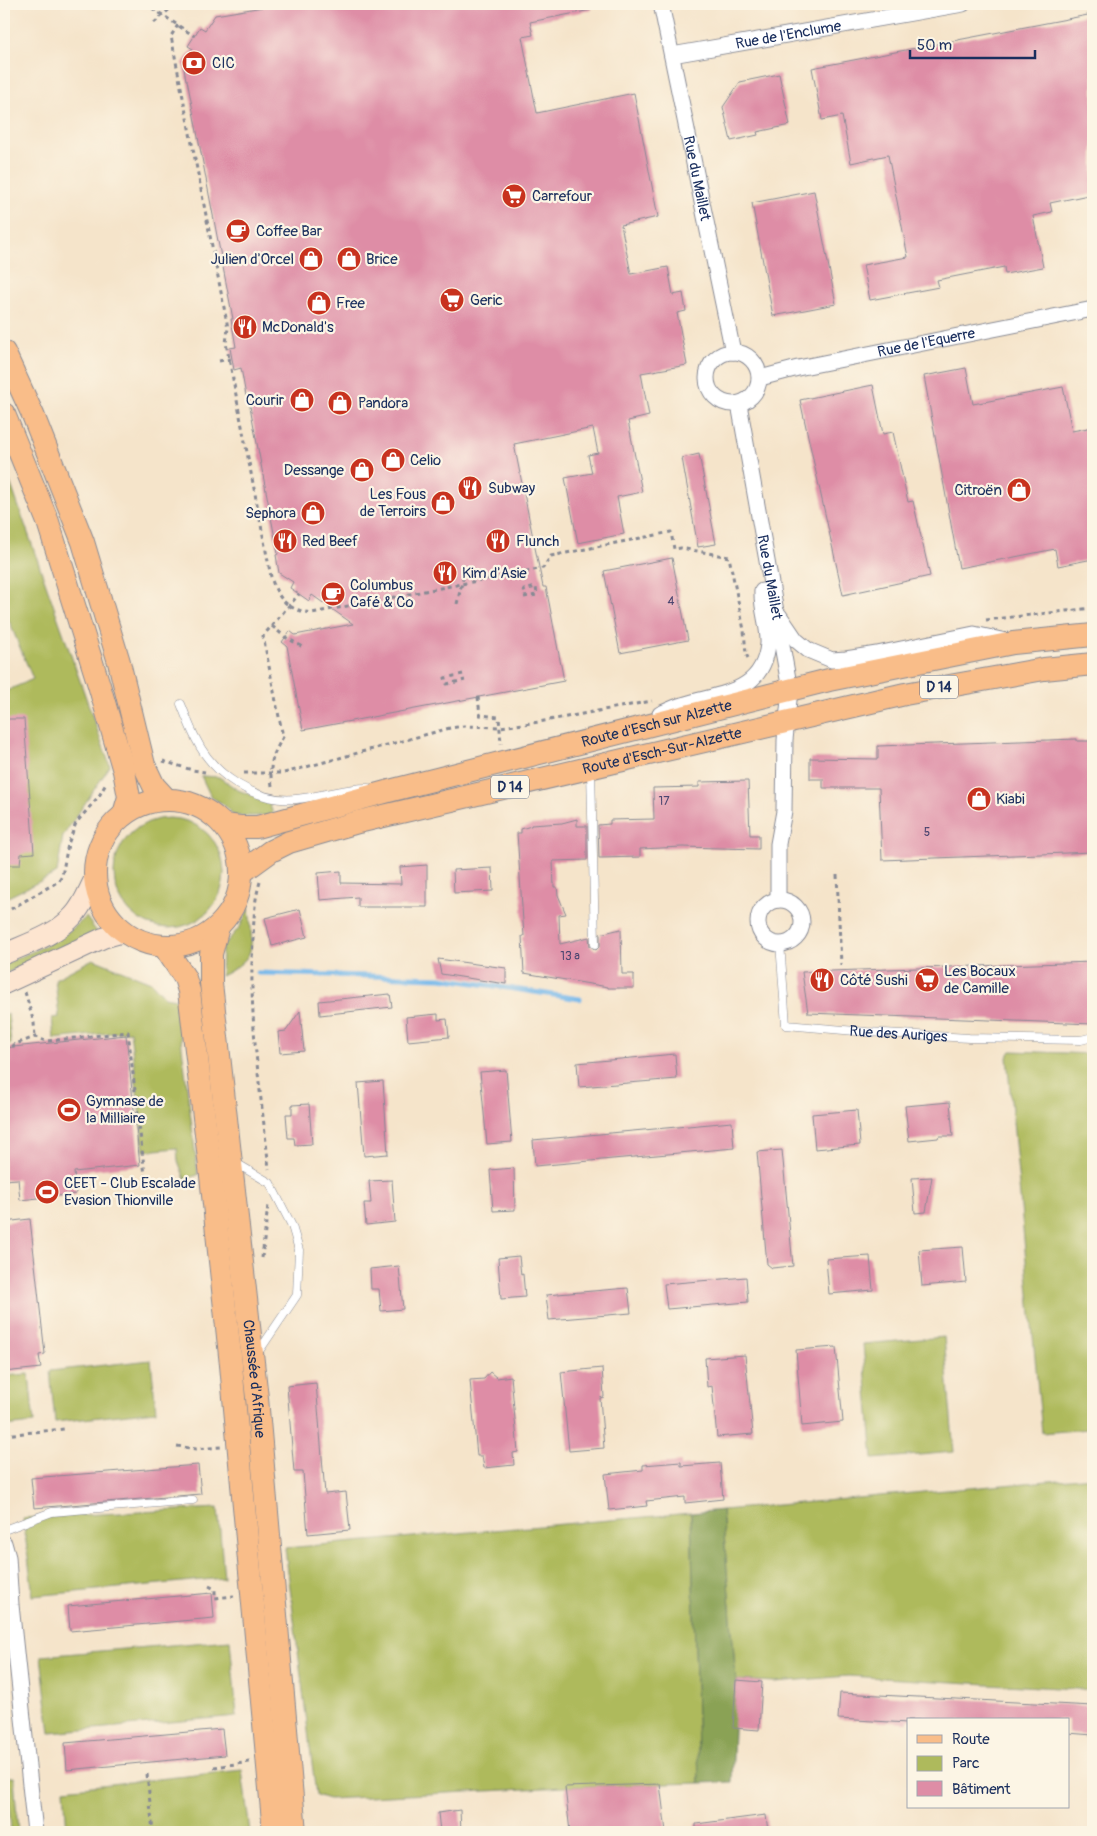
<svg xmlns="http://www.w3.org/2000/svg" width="1097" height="1836" viewBox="0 0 1097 1836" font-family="Pangolin,sans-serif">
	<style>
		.green { fill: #aeba5c; stroke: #64745d }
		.forest { fill: #8aa254; stroke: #526859 }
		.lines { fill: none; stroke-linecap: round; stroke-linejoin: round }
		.stream { stroke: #75b8eb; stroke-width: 5 }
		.building { fill: #de8da6 }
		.service-casing { stroke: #888a94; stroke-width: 9 }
		.minor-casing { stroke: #888a94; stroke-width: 17 }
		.secondary-casing { stroke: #888a94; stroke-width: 22 }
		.primary-casing { stroke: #888a94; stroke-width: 24 }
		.path { stroke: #888a94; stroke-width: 3; stroke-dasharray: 4 4; stroke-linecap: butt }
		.service { stroke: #fff; stroke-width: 8 }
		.minor { stroke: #fff; stroke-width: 15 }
		.secondary { stroke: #fde5d0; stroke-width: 20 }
		.primary { stroke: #f9bd89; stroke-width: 22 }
		.labels { text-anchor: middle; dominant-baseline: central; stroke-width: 4.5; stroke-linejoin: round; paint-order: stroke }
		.number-label { font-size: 12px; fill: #4c4670 }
		.shield { fill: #fcf5e5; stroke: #5e6a86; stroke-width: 1 }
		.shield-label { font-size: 14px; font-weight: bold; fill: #1b2f5e }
		.street-label { font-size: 15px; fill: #1b2f5e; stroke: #fcf5e5 }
		.poi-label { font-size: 15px; fill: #1b2f5e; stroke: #fcf5e5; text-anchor: start }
	</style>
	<rect width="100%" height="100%" fill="#fcf5e5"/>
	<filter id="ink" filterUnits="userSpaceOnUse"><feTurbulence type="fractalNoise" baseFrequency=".02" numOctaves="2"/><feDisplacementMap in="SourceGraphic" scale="10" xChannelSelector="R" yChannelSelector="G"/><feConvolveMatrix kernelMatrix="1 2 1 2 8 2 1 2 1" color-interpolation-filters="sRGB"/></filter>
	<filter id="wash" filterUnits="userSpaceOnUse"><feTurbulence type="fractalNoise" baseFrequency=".0096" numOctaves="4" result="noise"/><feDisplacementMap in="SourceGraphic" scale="20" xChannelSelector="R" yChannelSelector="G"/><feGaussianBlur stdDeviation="1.12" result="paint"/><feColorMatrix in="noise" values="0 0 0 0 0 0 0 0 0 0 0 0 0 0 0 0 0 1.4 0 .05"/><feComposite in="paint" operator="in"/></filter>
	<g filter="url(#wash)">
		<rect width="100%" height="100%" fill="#f5e4ca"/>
		<!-- green -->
		<path class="green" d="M4 465 110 766 63 836 57 873 4 899V692L33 679 4 609Z
			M201 776 219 777 238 790 269 802 273 814 267 816H234L223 804 211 797Z
			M114 873a55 55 0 1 1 110 0a55 55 0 1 1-110 0Z
			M249 908C250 918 253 942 250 951 247 962 230 972 221 976L222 947 240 927Z
			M86 917 97 932 4 974V964C35 950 61 941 86 917Z
			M93 959 151 982 165 997 176 999 198 1175 185 1179 178 1161 177 1148 144 1151 130 1031 54 1039 52 1018 59 1017 55 979Z
			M8 1013 11 1044 4 1045V1016Z
			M1011 1051 1093 1054V1464L1089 1429 1042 1433 1007 1057Z
			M944 1337 954 1452 873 1459 863 1344Z
			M151 1360 156 1411 55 1422 50 1371Z
			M29 1374 34 1423 4 1426V1376Z
			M1093 1477V1690L848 1676 775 1682 736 1680 722 1510Z
			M218 1508 224 1578 33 1596 23 1518Z
			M691 1513 699 1783 565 1787 329 1799 316 1795 285 1548Z
			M230 1640 237 1716 50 1733 41 1656Z
			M242 1770 250 1832H67L64 1789Z
			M7 1777H14L18 1832H11Z"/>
		<!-- forest -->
		<path class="forest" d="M722 1510 736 1680 732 1782 699 1783 691 1513Z"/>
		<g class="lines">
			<!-- stream -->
			<path class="stream" d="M258 973 441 978 580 999"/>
		</g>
		<g id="blocks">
			<!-- building -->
			<path class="building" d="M281 4H590L591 10 530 22 533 35 522 37 537 113 634 93 658 217 621 225 631 274 668 267 673 295 683 293 686 311 677 313 687 365 641 373 649 416 628 421 642 492 617 497 624 534 578 543 565 478 592 473 588 455 598 453 593 428 514 444 543 587H546L564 681 303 730 287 646 282 642 290 631 295 635 353 624 312 595 309 601 299 594 290 588 293 582 279 573 276 555 278 554 248 396H246L241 368 234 370 230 348 236 347 231 319H233L187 80H186L183 63 193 49 188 46 200 27 205 30 215 15Z
				M1093 14V194L1050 203 1052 212 1033 216 1043 267 1005 274 1004 267 937 280 939 287 870 300 863 265 908 257 888 155 851 163 842 116 822 120 812 68Z
				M779 74 790 125 757 132 758 135 731 141 723 107 740 82Z
				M814 191 836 304 773 316 752 203Z
				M966 368 973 404 1063 387 1072 431 1093 427V559L1058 566 1055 549 959 568 924 376Z
				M873 385 883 434 893 432 908 502 913 501 930 576 843 595 800 400Z
				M699 454 716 544 698 547 682 458Z
				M672 558 688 640 620 653 604 571Z
				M4 719H24L34 853 21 854 20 865H4Z
				M1077 739V741H1093V852L882 860 879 788H823V779H810V758L878 759V746Z
				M748 781 750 835H759V849L682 847 640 849V857L599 858 598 825 610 824V820L654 819 653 788 699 787V782Z
				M577 819V826H587V860L553 861 554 887H557L558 895 566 914 559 915 560 944 589 937 590 946 596 950 600 946V934L621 929 622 974H634V988H608V987L524 973 522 936H524L517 833H521V829L531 826V825L562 823Z
				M427 865V907H358V897L320 900 318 873 341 871V883L401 884 400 867Z
				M492 868 493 891 454 893 453 870Z
				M300 909 307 937 272 946 265 918Z
				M438 959 506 968V984L441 974Z
				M1093 962V1024L808 1013 802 972Z
				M390 994 392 1007 320 1015 319 1001Z
				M300 1011 304 1051 280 1053 278 1032 286 1031Z
				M438 1014V1020L447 1019 449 1037 408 1041 406 1017Z
				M126 1035 140 1165 74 1172 76 1194 20 1200 18 1179 4 1180V1048Z
				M675 1054 677 1079 579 1087 577 1063Z
				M506 1070 512 1142 487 1144 480 1072Z
				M383 1081 388 1154 364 1156 358 1083Z
				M950 1102 953 1136H939L938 1138 909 1141 905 1106Z
				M309 1104 312 1144 295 1145 294 1138H288L286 1114H292V1105Z
				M857 1110 860 1145 815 1149 812 1114Z
				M732 1122 734 1148 535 1166 533 1140Z
				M782 1150 793 1266 772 1268 767 1264 757 1152Z
				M514 1168 515 1210 493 1211 490 1170Z
				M932 1177 926 1212 915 1213 912 1178Z
				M392 1180 395 1222 366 1225 364 1203H371L369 1181Z
				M30 1219 45 1354 39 1355 41 1368 4 1372V1222Z
				M963 1247 966 1282 922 1286 919 1250Z
				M519 1256 521 1275 523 1274 525 1297 501 1299 498 1258Z
				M870 1256 873 1290 829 1294 826 1259Z
				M399 1266 403 1309 381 1311 379 1289H371L370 1269Z
				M746 1277 748 1302 667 1309 664 1284Z
				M628 1288 631 1313 549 1320 546 1295Z
				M836 1347 843 1422 802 1426 796 1350Z
				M745 1355 753 1434 717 1437 712 1386 707 1387 705 1358Z
				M602 1368 604 1397 600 1398 604 1448 569 1451 561 1372Z
				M490 1372 497 1378 511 1376 518 1452 513 1453 514 1465 484 1468 482 1456H477L470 1380 484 1379Z
				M316 1383 325 1494 346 1492 350 1530 308 1534 303 1472H294L287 1386Z
				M681 1462V1466L720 1463 723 1499 685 1503V1497L646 1501 647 1506 609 1510 605 1474 643 1470V1465Z
				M198 1465 201 1494 34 1508 31 1478Z
				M212 1593 214 1618 70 1631 68 1606Z
				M736 1680 762 1682 759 1730 733 1728Z
				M840 1693 1093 1706V1735L1068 1733V1720H908V1723L838 1719Z
				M222 1729 225 1755 67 1770 65 1743Z
				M660 1784 666 1832H570L565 1787Z
				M460 1810 461 1832H440L438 1813Z
				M766 1815 768 1832H696V1824Z"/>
		</g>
	</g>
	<g filter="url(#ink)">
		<use href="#blocks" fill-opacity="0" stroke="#888a94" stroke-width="1"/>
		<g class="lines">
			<defs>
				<g id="service">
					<path d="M181 704C186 716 190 728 196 739 213 775 256 803 296 799 320 797 343 788 368 788"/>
					<path d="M591 770 595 944"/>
					<path id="s1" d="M780 943 786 1025 867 1032 969 1038 1081 1040 1093 1037"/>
					<path d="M234 1162 270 1183 292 1226 299 1250 297 1295 257 1354"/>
					<path d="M4 1530 52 1512 193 1500"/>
				</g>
				<g id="minor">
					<path id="s2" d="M661 4 733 352"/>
					<path id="s3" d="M672 55 963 4"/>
					<circle cx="733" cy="378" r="26"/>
					<path id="s4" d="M760 378 798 368 1093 309"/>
					<path id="s5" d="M739 404 790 690 785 740 784 811 778 844V900"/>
					<path d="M779 615 796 640 808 650 832 660 846 659 877 654 974 634 1006 641"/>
					<path d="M660 714C667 711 674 707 682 705 719 693 763 694 768 644 769 627 761 609 762 591"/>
					<circle cx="780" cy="922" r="22"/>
					<path d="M4 1543 8 1557 11 1605 35 1832"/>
				</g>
				<path id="secondary" d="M4 954C27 944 56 935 73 916 83 906 88 891 95 878
					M4 984 103 938 124 932"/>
				<g id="primary">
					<path d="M4 352 33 415 83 542 119 662 144 765 154 786 166 799"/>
					<path d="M4 414 48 522 99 685 124 771 129 797 124 814"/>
					<circle cx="168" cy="873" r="73"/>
					<path id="s6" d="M224 825 240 827H257L389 791 829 680 1013 643 1093 635"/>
					<path id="s7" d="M242 872 271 851 289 842 358 822 905 694 1044 669 1093 664"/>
					<path id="s8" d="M218 927 211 954V983L257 1398 295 1832"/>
					<path d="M164 946 185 978 189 991 211 1176 231 1365 274 1832"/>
				</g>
			</defs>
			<!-- service casing -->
			<use href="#service" class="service-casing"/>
			<!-- minor casing -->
			<use href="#minor" class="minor-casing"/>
			<!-- secondary casing -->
			<use href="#secondary" class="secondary-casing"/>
			<!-- primary casing -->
			<use href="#primary" class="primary-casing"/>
			<!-- path -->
			<path class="path" d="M146 4 194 36
				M154 23 172 7
				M178 25 171 36 228 328 226 343 271 577C278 600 288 610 312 613L543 568 551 556 671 532 674 549 681 548 729 557 744 630 746 654 748 658
				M219 361 231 359
				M524 597 537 595 536 587 524 590 526 597
				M457 604 463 578
				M986 620 1093 608
				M272 626 285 637 305 648
				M463 674 445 678 447 684 465 680
				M478 697 480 715 499 717 501 744
				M163 761 192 770 205 772
				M244 773H284L450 728 464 726 499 727 539 722 652 701
				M272 786C269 764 272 756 283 737L263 636 299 594
				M837 875 841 965
				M260 882C254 901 254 919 253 939 248 1016 261 1093 269 1169
				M4 913 59 881 62 876 68 844 76 823 99 796 107 782
				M25 992 34 1023 35 1037
				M48 1041 128 1032 145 1175
				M4 1047 13 1045
				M14 1047 13 1045 35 1037 48 1042
				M262 1258 268 1205
				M4 1435 64 1429
				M177 1446 196 1449 221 1447
				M209 1586 215 1589V1598L234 1596
				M214 1767 250 1762
				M147 1774 153 1832"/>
			<!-- service -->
			<use href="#service" class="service"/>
			<!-- minor -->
			<use href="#minor" class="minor"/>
			<!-- secondary -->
			<use href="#secondary" class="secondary"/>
			<!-- primary -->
			<use href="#primary" class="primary"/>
		</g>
	</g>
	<!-- icons -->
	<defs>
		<symbol id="bank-disc" viewBox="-11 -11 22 22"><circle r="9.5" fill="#c8321e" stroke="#fcf5e5"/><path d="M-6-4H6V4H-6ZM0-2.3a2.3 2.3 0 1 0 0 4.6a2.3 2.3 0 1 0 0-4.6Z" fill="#fff"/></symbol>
		<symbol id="supermarket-disc" viewBox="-11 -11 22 22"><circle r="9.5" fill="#c8321e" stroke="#fcf5e5"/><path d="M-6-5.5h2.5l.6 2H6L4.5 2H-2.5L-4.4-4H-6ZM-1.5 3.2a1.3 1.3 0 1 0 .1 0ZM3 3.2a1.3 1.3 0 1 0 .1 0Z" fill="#fff"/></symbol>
		<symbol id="cafe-disc" viewBox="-11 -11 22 22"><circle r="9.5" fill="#c8321e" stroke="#fcf5e5"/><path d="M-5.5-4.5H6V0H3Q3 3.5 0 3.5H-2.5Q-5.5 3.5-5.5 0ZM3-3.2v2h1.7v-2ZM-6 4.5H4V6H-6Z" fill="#fff"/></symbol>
		<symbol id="shop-disc" viewBox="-11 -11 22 22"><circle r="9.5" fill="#c8321e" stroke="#fcf5e5"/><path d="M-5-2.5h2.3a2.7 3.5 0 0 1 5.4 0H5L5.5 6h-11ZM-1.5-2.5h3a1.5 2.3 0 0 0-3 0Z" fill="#fff"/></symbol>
		<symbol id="restaurant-disc" viewBox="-11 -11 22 22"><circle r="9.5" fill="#c8321e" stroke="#fcf5e5"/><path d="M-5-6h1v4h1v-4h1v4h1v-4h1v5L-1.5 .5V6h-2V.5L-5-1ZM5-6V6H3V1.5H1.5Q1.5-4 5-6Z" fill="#fff"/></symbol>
		<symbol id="stadium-disc" viewBox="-11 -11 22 22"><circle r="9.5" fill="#c8321e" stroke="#fcf5e5"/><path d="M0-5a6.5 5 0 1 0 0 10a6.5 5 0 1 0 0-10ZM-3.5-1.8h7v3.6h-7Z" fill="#fff"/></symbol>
	</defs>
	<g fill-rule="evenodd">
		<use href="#bank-disc" x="180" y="49" width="28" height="28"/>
		<use href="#supermarket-disc" x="500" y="182" width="28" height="28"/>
		<use href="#cafe-disc" x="224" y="217" width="28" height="28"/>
		<use href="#shop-disc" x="297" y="245" width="28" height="28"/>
		<use href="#shop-disc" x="335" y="245" width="28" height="28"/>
		<use href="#supermarket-disc" x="438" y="286" width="28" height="28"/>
		<use href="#shop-disc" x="305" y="289" width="28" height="28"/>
		<use href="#restaurant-disc" x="231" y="313" width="28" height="28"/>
		<use href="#shop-disc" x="288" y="386" width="28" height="28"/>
		<use href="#shop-disc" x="326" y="389" width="28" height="28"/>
		<use href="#shop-disc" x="379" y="446" width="28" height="28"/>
		<use href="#shop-disc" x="348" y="456" width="28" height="28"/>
		<use href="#restaurant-disc" x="456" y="474" width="28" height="28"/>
		<use href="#shop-disc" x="1005" y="476" width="28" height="28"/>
		<use href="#shop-disc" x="429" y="489" width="28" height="28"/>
		<use href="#shop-disc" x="299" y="499" width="28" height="28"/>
		<use href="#restaurant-disc" x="271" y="527" width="28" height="28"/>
		<use href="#restaurant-disc" x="484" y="527" width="28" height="28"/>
		<use href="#restaurant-disc" x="431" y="559" width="28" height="28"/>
		<use href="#cafe-disc" x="319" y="580" width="28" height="28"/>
		<use href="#shop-disc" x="965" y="785" width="28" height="28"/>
		<use href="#restaurant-disc" x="808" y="966" width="28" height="28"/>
		<use href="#supermarket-disc" x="913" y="966" width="28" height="28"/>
		<use href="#stadium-disc" x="55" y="1096" width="28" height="28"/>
		<use href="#stadium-disc" x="33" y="1178" width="28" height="28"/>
	</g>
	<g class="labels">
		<!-- number labels -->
		<g class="number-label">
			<text x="671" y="601">4</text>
			<text x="664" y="801">17</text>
			<text x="927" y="832">5</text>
			<text x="570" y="956">13 a</text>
		</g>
		<!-- shield labels -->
		<g class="shield">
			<rect x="920" y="675.5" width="38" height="23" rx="4"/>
			<rect x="491" y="775.5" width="38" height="23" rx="4"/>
		</g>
		<g class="shield-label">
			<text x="939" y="687">D 14</text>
			<text x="510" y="787">D 14</text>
		</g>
		<!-- street labels -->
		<g class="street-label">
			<text stroke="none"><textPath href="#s3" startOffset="118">Rue de l'Enclume</textPath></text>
			<text stroke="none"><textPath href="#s2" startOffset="178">Rue du Maillet</textPath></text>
			<text stroke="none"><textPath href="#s4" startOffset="170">Rue de l'Equerre</textPath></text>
			<text stroke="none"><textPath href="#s5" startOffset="176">Rue du Maillet</textPath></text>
			<text stroke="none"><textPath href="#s6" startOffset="446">Route d'Esch sur Alzette</textPath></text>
			<text stroke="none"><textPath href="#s7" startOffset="440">Route d'Esch-Sur-Alzette</textPath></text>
			<text stroke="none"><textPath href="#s1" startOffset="195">Rue des Auriges</textPath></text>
			<text stroke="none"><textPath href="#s8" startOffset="455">Chaussée d'Afrique</textPath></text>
		</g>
		<!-- poi labels -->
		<g class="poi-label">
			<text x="212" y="63">CIC</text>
			<text x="532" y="196">Carrefour</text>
			<text x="256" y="231">Coffee Bar</text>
			<text x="294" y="259" text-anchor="end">Julien d'Orcel</text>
			<text x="366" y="259">Brice</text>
			<text x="470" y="300">Geric</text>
			<text x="336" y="303">Free</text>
			<text x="262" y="327">McDonald's</text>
			<text x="284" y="400" text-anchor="end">Courir</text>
			<text x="358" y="403">Pandora</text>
			<text x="410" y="460">Celio</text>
			<text x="344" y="470" text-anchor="end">Dessange</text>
			<text x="488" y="488">Subway</text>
			<text x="1002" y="490" text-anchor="end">Citroën</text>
			<text x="426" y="494" text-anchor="end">Les Fous<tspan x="426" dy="17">de Terroirs</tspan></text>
			<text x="296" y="513" text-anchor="end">Sephora</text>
			<text x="302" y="541">Red Beef</text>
			<text x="516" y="541">Flunch</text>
			<text x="462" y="573">Kim d'Asie</text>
			<text x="350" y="585">Columbus<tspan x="350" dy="17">Café &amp; Co</tspan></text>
			<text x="996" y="799">Kiabi</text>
			<text x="944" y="971">Les Bocaux<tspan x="944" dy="17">de Camille</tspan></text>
			<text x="840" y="980">Côté Sushi</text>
			<text x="86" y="1101">Gymnase de<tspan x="86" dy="17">la Milliaire</tspan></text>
			<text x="64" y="1183">CEET - Club Escalade<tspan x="64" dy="17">Evasion Thionville</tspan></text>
		</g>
	</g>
	<!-- margin -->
	<rect width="1097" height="1836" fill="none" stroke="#fcf5e5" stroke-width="20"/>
	<!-- legend -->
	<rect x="907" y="1718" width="162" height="90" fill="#fcf5e5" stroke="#a2a6af"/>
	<rect x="917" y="1735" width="25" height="8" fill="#f9bd89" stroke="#a2a6af"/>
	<text x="952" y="1744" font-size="15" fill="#1b2f5e">Route</text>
	<rect x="917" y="1756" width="25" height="15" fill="#aeba5c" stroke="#a2a6af"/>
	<text x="952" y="1768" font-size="15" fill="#1b2f5e">Parc</text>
	<rect x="917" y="1781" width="25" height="15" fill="#de8da6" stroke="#a2a6af"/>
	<text x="952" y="1794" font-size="15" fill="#1b2f5e">Bâtiment</text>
	<!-- scale -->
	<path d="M910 50v8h125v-8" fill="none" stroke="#1b2f5e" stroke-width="2.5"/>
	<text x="917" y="50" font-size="15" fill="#1b2f5e" stroke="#fcf5e5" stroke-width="4" paint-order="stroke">50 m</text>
</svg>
